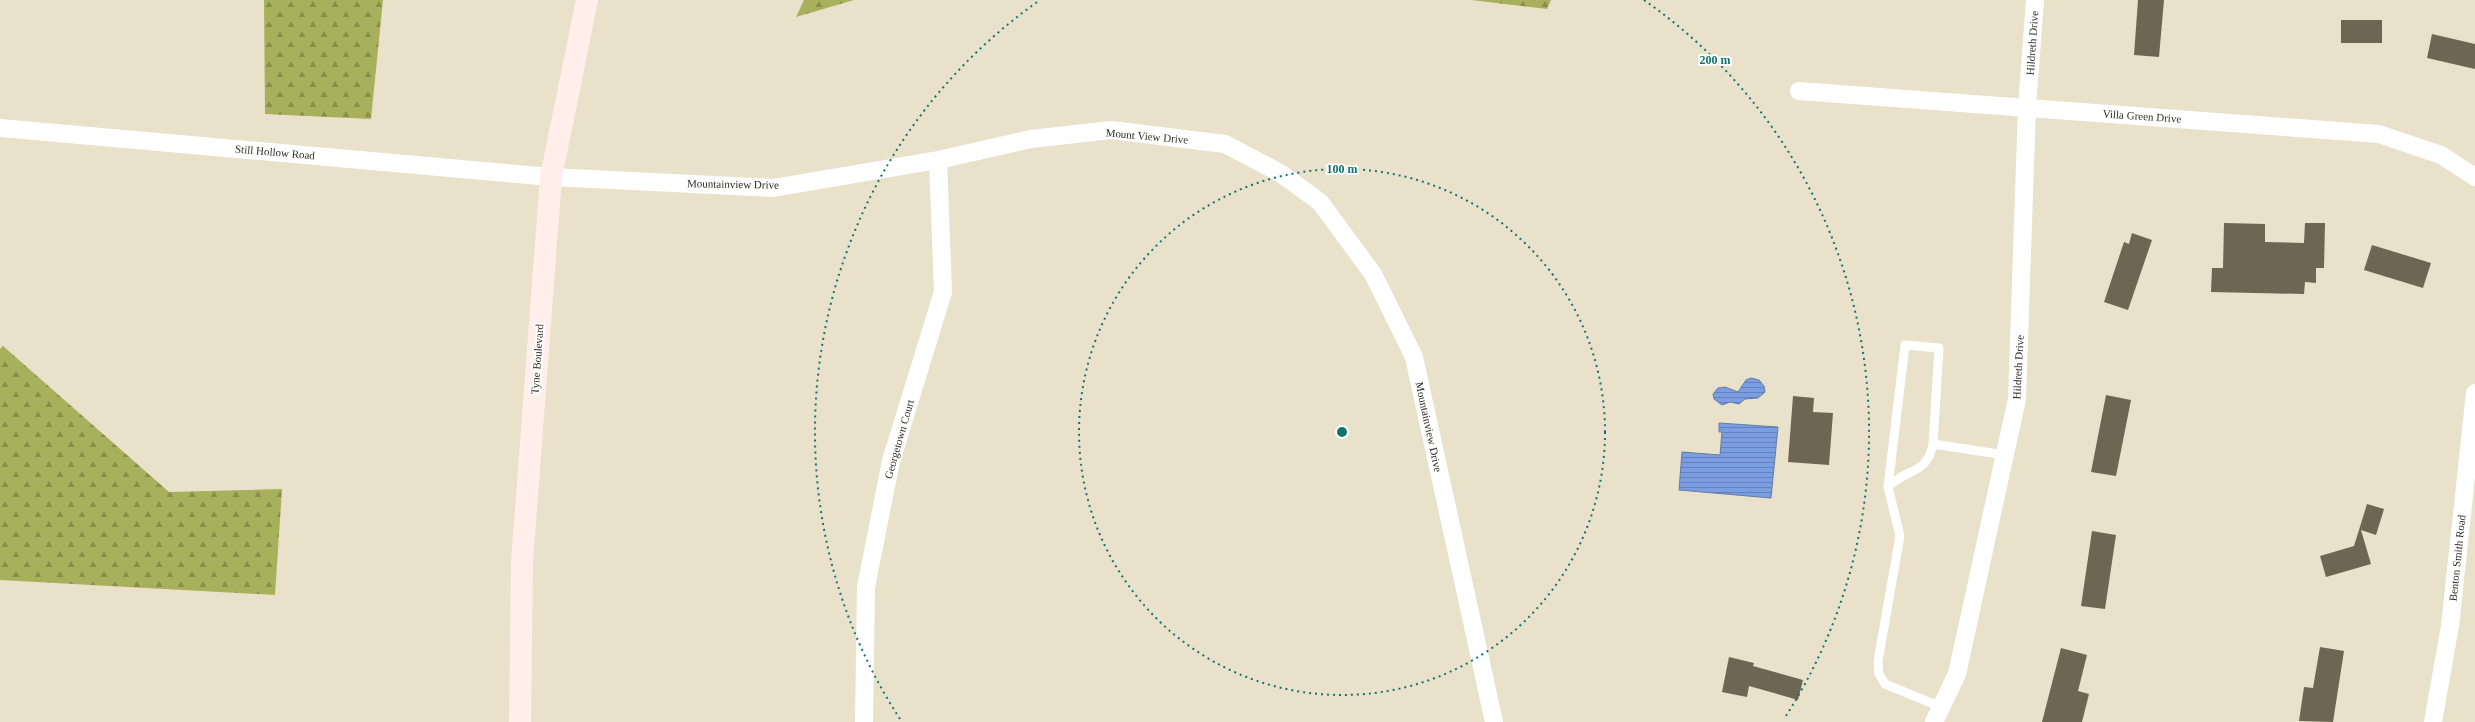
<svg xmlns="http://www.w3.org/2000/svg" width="2475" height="722" viewBox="0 0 2475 722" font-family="'Times New Roman',serif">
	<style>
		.forest { fill: url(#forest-firs) }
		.water { fill: url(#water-rules); stroke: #647ca9 }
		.building { fill: #6d6652 }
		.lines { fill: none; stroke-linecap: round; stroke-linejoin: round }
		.lane { stroke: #fff; stroke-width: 9 }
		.street { stroke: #fff; stroke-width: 18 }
		.secondary { stroke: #ffeee9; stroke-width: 22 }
		.ring { fill: none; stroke: #0f766e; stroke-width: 2; stroke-dasharray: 2 4 }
		.labels { text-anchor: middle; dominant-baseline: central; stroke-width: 4; stroke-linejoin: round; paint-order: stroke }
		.street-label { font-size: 11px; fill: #2f2c23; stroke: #fff }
		.centre { fill: #0f766e; stroke: #fff; stroke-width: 2 }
		.ring-label { font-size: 12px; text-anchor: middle; font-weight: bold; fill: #0f766e; stroke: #fff; stroke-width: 4; stroke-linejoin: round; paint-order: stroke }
	</style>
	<defs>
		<pattern id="forest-firs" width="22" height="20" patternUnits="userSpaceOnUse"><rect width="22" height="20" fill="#a7b05b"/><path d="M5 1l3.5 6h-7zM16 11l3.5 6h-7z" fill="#888f4b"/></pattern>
		<pattern id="water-rules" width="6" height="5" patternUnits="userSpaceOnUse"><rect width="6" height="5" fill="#7b9ee3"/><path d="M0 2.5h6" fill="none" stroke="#6581b8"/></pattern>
	</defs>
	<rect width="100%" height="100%" fill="#eae1cb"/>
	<!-- forest -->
	<path class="forest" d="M264 0H383L371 119 265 114Z
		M804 0H854L796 17Z
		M1471 0H1551L1547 9Z
		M3 346 169 492 282 489 275 595 0 580V349Z"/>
	<!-- water -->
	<path class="water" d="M1751 378 1759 380 1764 386 1765 392 1758 398 1745 399 1739 404 1730 402 1722 405 1714 399 1713 394 1718 388 1725 387 1738 392 1746 380Z
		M1719 423 1778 427 1771 498 1679 490 1682 452 1720 455 1722 432H1719Z"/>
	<!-- building -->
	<path class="building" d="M2138 0H2164L2159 57 2134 55Z
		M2341 20H2382V43H2341Z
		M2432 34 2475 44V69L2427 58Z
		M2224 223 2265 224V242L2304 243 2305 223H2325L2324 268H2316V283L2305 282 2304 294 2211 292 2212 268H2223Z
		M2132 233 2152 240 2128 310 2104 302 2124 242 2129 244Z
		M2372 245 2431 263 2423 288 2364 270Z
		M2106 395 2131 400 2116 476 2091 472Z
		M1793 396 1814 398 1813 412 1833 413 1829 465 1788 462Z
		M2367 504 2384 509 2376 535 2361 530 2371 564 2326 577 2320 556 2354 546Z
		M2092 531 2116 535 2105 609 2081 606Z
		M2320 647 2344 651 2333 722 2299 721 2304 687 2313 688Z
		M2061 648 2087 655 2078 691 2089 694 2082 722H2042Z
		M1729 657 1754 663 1753 666 1803 680 1798 700 1749 686 1747 697 1722 692Z"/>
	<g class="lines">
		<!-- lane -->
		<path class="lane" d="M1888 487C1906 468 1927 475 1933 444
			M1941 707 1885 684 1879 674 1878 661 1900 536 1888 487 1905 345 1939 348 1933 444 2005 455"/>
		<!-- street -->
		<path class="street" d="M1799 91 2379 134 2441 155 2475 177
			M0 128 551 177 773 188 938 160 1031 139 1111 130 1225 144 1280 173 1320 202 1373 274 1414 357 1494 722
			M864 722 866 587 891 461 943 292 938 160
			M1934 722 1957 674 2017 399 2027 107 2035 0
			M2433 722 2450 626 2475 393"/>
		<!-- secondary -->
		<path class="secondary" d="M520 722 522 562 551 177 587 0"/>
	</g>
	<!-- distance rings -->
	<g class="ring">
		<circle cx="1342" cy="432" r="263"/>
		<path d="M900 719A527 527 0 0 1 1040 0M1644 0A527 527 0 0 1 1784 719"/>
	</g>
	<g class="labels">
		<!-- street labels -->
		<g class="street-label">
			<text transform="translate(2032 43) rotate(-86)">Hildreth Drive</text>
			<text transform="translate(2142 116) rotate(4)">Villa Green Drive</text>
			<text transform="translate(1147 136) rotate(5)">Mount View Drive</text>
			<text transform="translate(275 152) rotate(5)">Still Hollow Road</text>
			<text transform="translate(733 184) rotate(1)">Mountainview Drive</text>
			<text transform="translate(537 359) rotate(-86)">Tyne Boulevard</text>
			<text transform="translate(2018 367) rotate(-87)">Hildreth Drive</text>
			<text transform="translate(1429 427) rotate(78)">Mountainview Drive</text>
			<text transform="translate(899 439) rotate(-74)">Georgetown Court</text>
			<text transform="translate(2457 558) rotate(-84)">Benton Smith Road</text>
		</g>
	</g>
	<circle cx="1342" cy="432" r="6" class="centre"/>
	<g class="ring-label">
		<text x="1715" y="64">200 m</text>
		<text x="1342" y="173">100 m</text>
	</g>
</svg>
